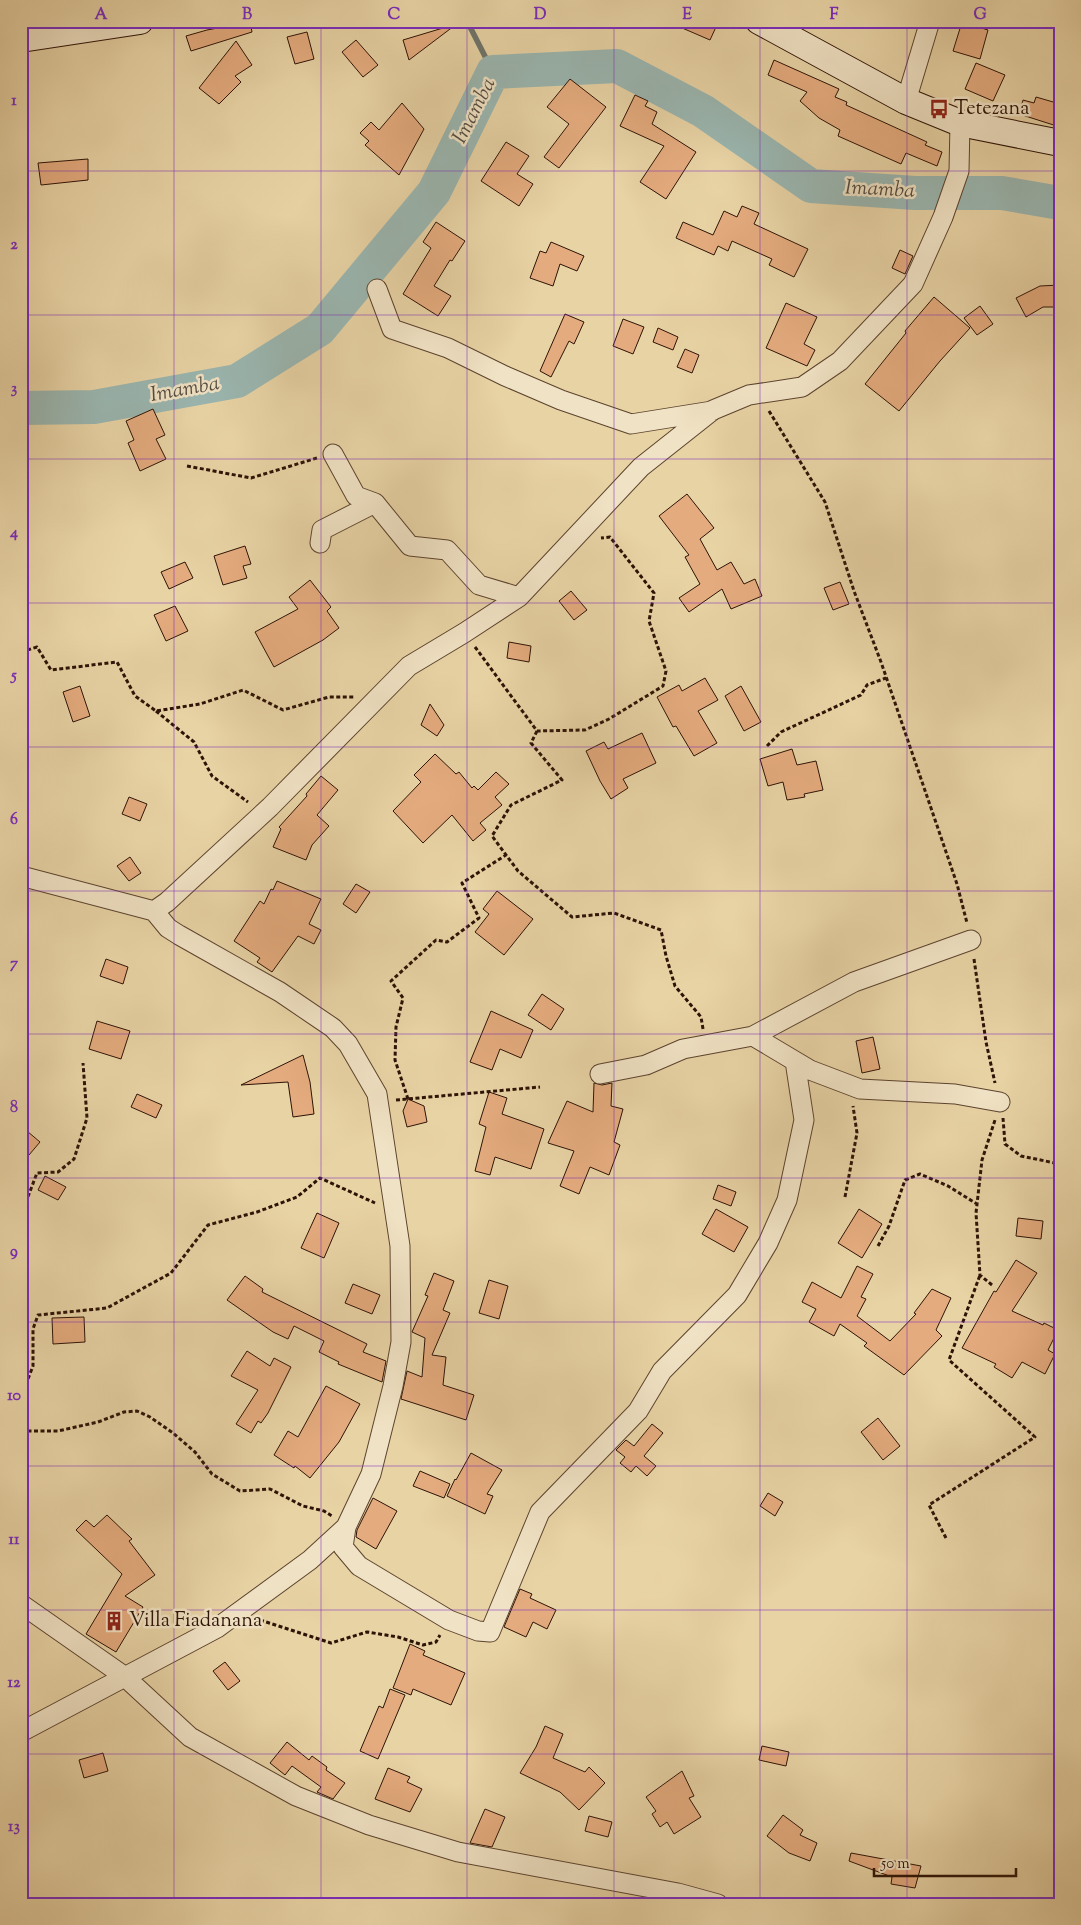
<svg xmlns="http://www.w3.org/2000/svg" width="1081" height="1925" viewBox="0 0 1081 1925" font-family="'Sorts Mill Goudy',serif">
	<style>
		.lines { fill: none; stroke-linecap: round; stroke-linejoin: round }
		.stream { stroke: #6e756c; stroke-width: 5.5 }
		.river { stroke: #9ab6b0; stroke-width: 34 }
		.building { fill: #e4ab7e; stroke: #2d1306 }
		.street-casing { stroke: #5c432e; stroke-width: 21 }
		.secondary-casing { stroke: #2d1306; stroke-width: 28 }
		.path { stroke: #2d1306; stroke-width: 3; stroke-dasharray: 4 2.5; stroke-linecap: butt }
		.street { stroke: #f0e2c4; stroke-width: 19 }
		.secondary { stroke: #f0e2c4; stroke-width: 26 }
		.grid { fill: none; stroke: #7b2cbf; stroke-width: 1; stroke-opacity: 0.55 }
		.labels { text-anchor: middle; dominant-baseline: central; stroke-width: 5; stroke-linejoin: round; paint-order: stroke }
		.poi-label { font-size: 20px; fill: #2d1306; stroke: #f0e2c4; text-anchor: start }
		.water-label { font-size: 21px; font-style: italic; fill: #534c42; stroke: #f0e2c4 }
		.neatline { fill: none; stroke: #7b2cbf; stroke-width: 2 }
		.grid-label { font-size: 16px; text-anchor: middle; font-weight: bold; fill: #7b2cbf }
	</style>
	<rect width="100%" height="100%" fill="#e8d3a5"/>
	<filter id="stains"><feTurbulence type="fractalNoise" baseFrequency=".004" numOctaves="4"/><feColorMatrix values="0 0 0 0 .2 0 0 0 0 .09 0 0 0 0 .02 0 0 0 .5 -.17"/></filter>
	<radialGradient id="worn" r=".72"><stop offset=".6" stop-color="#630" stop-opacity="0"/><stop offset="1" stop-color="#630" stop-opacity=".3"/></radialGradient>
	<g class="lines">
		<!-- stream -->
		<path class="stream" d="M467 21 493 72"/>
		<!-- river -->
		<path class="river" d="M21 408 94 407 237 381 320 329 434 192 493 72 617 66 703 111 811 186 915 193H1002L1060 203"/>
	</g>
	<!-- building -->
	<path class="building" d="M666 21H703L716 27 710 40Z
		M250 22 252 32 191 51 186 36 207 30Z
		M962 22 988 30 980 59 953 51Z
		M453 25 454 26 409 60 403 40Z
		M307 32 314 59 295 64 287 37Z
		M356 40 378 65 363 77 342 52Z
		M236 41 252 65 235 76 241 82 219 104 199 88Z
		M774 60 839 89 835 97 847 102 846 105 927 142 925 145 942 152 937 166 906 153 901 164 838 136 840 130 819 118 800 101 807 92 768 75Z
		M976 63 1005 75 993 101 965 89Z
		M570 79 606 107 559 168 544 157 569 124 547 107Z
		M635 95 648 101 645 106 657 112 652 124 696 152 666 199 640 182 664 146 620 126Z
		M1036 97 1060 104V127L1019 114 1023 100 1034 103Z
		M402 103 424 129 399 175 365 145 369 141 360 133 371 122 379 130Z
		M506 142 529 156 517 174 533 184 519 206 481 181Z
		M88 159V180L41 185 38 163Z
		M742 206 759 213 754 224 808 249 794 277 769 265 772 259 732 241 728 251 718 246 714 255 676 238 683 222 713 235 724 211 737 217Z
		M436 222 465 241 452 261 450 260 434 286 451 296 438 316 403 294 431 248 423 242Z
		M551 242 584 256 577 271 560 264 553 286 530 278 540 251 546 253Z
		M900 250 913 256 905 274 892 268Z
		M1060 285V307H1043L1026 317 1016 298 1040 286Z
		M934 297 970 328 940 361 899 411 865 384 906 333 905 331Z
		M786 303 817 317 804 344 815 350 807 366 766 348Z
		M980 306 993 324 977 335 964 318Z
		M565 314 584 322 574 344 569 341 551 377 540 371Z
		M623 319 644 327 633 354 613 346Z
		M658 328 678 337 673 350 653 342Z
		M685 349 699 355 692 373 677 367Z
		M153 409 165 435 156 439 166 459 140 471 128 443 134 440 126 421Z
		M687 494 714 528 700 539 717 570 731 562 744 584 755 579 762 596 731 609 722 589 689 612 679 598 700 584 685 557 689 555 659 516Z
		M245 546 251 564 243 566 247 578 223 585 214 556Z
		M185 562 193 578 169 589 161 572Z
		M310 580 331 607 327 611 339 628 323 640 274 667 255 632 298 609 289 597Z
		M840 582 849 604 833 610 824 588Z
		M571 591 587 610 574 620 559 601Z
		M175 606 188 631 166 641 154 615Z
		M509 642 531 646 529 662 507 658Z
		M705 678 718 700 698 711 717 743 694 756 676 726 673 727 657 697 679 685 682 691Z
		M80 686 90 716 73 722 63 692Z
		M741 686 761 722 744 731 725 696Z
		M430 704 444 725 437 736 421 725Z
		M642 733 656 763 623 779 628 788 611 799 600 781 586 751 604 742 608 749Z
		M792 749 797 765 816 761 823 790 804 794 805 797 787 800 783 782 768 786 760 759Z
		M435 754 456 774 459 772 472 788 474 786 478 790 496 772 509 784 495 797 502 805 480 823 486 830 473 841 452 815 423 843 393 811 421 782 414 775Z
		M321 776 338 790 317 815 329 826 312 845 306 860 273 847 281 829 279 827 307 796 306 794Z
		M129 797 147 804 140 821 122 814Z
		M130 857 141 873 129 881 117 866Z
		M277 881 321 899 309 924 321 930 314 944 298 936 272 972 257 962 260 958 234 941 260 901 264 904 271 889 273 890Z
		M356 884 370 892 356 913 343 904Z
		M497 891 533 919 504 955 475 932 489 914 483 909Z
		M106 959 128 967 123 984 100 976Z
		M542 994 564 1009 551 1030 528 1015Z
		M491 1011 533 1030 521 1058 500 1049 492 1070 470 1062Z
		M97 1021 130 1031 121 1059 89 1049Z
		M873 1037 880 1069 862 1073 856 1041Z
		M303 1055 310 1082 314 1114 293 1117 288 1082 241 1085Z
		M594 1083 602 1085 612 1083 611 1106 623 1109 614 1142 620 1145 609 1175 590 1167 579 1194 560 1186 574 1151 548 1143 567 1101 593 1112Z
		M489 1092 507 1098 502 1114 544 1129 531 1169 495 1157 490 1175 475 1171 486 1127 479 1124Z
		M137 1094 162 1105 156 1118 131 1107Z
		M408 1099 424 1106 427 1122 407 1127 403 1111Z
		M21 1126 40 1142 29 1155 21 1148Z
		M45 1176 66 1187 58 1200 38 1190Z
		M718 1185 736 1192 731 1206 713 1199Z
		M716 1209 748 1227 734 1252 702 1234Z
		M859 1209 882 1224 862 1258 838 1243Z
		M317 1213 339 1223 324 1258 301 1248Z
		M1018 1218 1043 1221 1041 1239 1016 1236Z
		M1016 1260 1037 1273 1012 1311 1043 1325 1044 1323 1058 1330 1048 1350 1055 1354 1045 1374 1022 1362 1012 1378 994 1367 996 1364 962 1348 994 1291 996 1292Z
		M857 1266 873 1274 861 1297 866 1299 857 1316 890 1341 916 1314 914 1313 932 1289 951 1298 936 1330 942 1336 904 1375 864 1346 867 1343 840 1324 834 1336 809 1322 816 1309 802 1302 812 1282 841 1298Z
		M434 1273 454 1281 443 1310 450 1313 432 1355 446 1357 443 1385 474 1395 466 1420 401 1399 407 1371 422 1377 425 1338 412 1332 428 1296 425 1295Z
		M245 1276 263 1289 262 1292 367 1344 363 1352 386 1361 382 1382 338 1364 339 1362 319 1352 324 1341 294 1326 288 1339 273 1332 227 1300Z
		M489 1280 508 1286 499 1319 479 1313Z
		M353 1284 380 1295 372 1314 345 1303Z
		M84 1317 85 1342 53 1344 52 1318Z
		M247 1351 270 1366 274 1358 291 1367 268 1413 261 1423 258 1421 251 1433 236 1424 258 1390 231 1376Z
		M326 1386 360 1404 339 1442 310 1478 295 1466 294 1468 274 1455 288 1431 298 1437Z
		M878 1418 900 1446 883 1460 861 1432Z
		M652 1424 663 1433 644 1456 656 1466 647 1476 636 1466 631 1472 620 1463 625 1457 616 1450 626 1440 634 1446Z
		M471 1453 502 1470 487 1494 493 1496 485 1514 447 1496 455 1479 456 1480Z
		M420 1471 450 1484 444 1498 413 1486Z
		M768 1493 783 1502 775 1516 760 1506Z
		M373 1498 397 1511 376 1549 356 1537 357 1530Z
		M107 1515 132 1539 129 1541 155 1575 125 1596 143 1607 116 1652 86 1634 122 1574 76 1530 86 1520 94 1527Z
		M520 1589 532 1594 530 1598 556 1610 547 1629 533 1622 526 1637 504 1627Z
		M410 1644 425 1651 423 1655 465 1673 451 1705 413 1689 411 1695 393 1688Z
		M225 1662 240 1681 228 1690 213 1671Z
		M390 1689 405 1695 378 1759 360 1751 379 1706 383 1708Z
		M545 1726 563 1734 553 1758 585 1772 589 1767 605 1783 579 1810 560 1792 520 1773 536 1747Z
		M287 1742 309 1760 312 1756 327 1767 326 1770 345 1783 333 1799 317 1792 321 1787 292 1766 285 1775 270 1763Z
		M762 1746 789 1752 786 1766 759 1760Z
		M103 1753 108 1771 84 1778 79 1760Z
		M388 1768 410 1777 407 1782 422 1789 410 1812 375 1799Z
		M682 1771 694 1796 689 1798 701 1817 674 1834 667 1822 660 1827 652 1814 656 1811 646 1797Z
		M485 1809 505 1817 492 1847 470 1843Z
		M783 1815 803 1830 800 1835 817 1843 810 1861 789 1853 767 1836Z
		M589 1816 612 1822 608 1837 585 1831Z
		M851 1853 921 1866 915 1888 891 1884 892 1877 849 1861Z"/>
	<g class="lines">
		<defs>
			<path id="street" d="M906 101 930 21
				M377 289 392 329 448 348 505 376 561 400 631 424 712 411
				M333 454 356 496 375 503
				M320 543 322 530 375 503 410 546 447 550 479 585 519 597
				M21 876 154 911 167 902 270 807 409 666 464 633 519 597 641 467 713 410 749 395 802 387 840 361 913 284 943 217 959 171 960 123
				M753 1036 810 1070 860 1089 955 1094 1000 1102
				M600 1074 646 1065 683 1049 753 1036 854 982 971 940
				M346 1527 343 1547 359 1566 449 1620 478 1631 490 1632 540 1512 638 1411 662 1371 737 1295 768 1243 787 1200 804 1120 795 1061
				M21 1604 124 1676 190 1737 296 1796 369 1825 458 1852 678 1893 718 1904
				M21 1732 217 1628 310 1560 346 1527 371 1474 393 1386 401 1342 400 1246 377 1094 348 1044 333 1028 280 992 179 935 168 928 154 911"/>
			<path id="secondary" d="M759 21 906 101 960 123 1060 143
				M21 39 140 21"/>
		</defs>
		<!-- street casing -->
		<use href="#street" class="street-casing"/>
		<!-- secondary casing -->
		<use href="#secondary" class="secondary-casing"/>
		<!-- path -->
		<path class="path" d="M769 411 825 502 854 591 881 662 957 884 967 923
			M187 466 251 478 317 458
			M475 647 537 731 585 730 609 719 663 686 666 671 649 621 654 593 610 537 601 538
			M21 652 37 647 51 670 117 662 135 696 156 711 200 704 243 690 283 710 329 697H354
			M156 711 194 742 212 776 248 802
			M537 731 531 743 562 780 511 805 492 836 518 871 572 917 614 913 661 930 666 956 675 986 701 1017 703 1029
			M767 746 781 732 861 695 867 685 886 678
			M974 959 986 1042 995 1083
			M408 1099 395 1060 396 1027 403 998 391 981 436 940 447 942 479 918 462 883 506 855
			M396 1100 540 1087
			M1003 1118 1005 1144 1021 1156 1060 1164
			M845 1197 857 1133 853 1106
			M21 1215 37 1173 58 1172 74 1159 87 1118 83 1063
			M878 1246 889 1226 905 1180 920 1174 948 1186 977 1204
			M992 1285 980 1275 976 1213 982 1160 995 1120
			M1057 1346 1060 1344
			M21 1397 33 1366V1329L38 1315 107 1308 171 1273 208 1225 257 1212 297 1197 320 1178 375 1203
			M21 1431H58L98 1422 124 1412 137 1411 150 1417 173 1433 195 1452 212 1474 240 1491 270 1489 303 1506 324 1511 332 1516
			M946 1538 929 1505 1035 1437 949 1360 980 1275
			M260 1620 331 1643 367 1632 398 1637 423 1645 436 1642 440 1635"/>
		<!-- street -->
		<use href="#street" class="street"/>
		<!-- secondary -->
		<use href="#secondary" class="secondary"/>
	</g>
	<!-- grid -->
	<path class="grid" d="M174 21V1904M321 21V1904M467 21V1904M614 21V1904M760 21V1904M907 21V1904M21 171H1060M21 315H1060M21 459H1060M21 603H1060M21 747H1060M21 891H1060M21 1034H1060M21 1178H1060M21 1322H1060M21 1466H1060M21 1610H1060M21 1754H1060"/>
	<!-- icons -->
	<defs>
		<symbol id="bus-bare" viewBox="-9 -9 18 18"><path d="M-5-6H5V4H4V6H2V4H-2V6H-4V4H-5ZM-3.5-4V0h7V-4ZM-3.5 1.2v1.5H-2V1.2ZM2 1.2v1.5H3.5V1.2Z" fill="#8f2418" stroke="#f0e2c4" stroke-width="2.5" paint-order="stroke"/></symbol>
		<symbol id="building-bare" viewBox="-9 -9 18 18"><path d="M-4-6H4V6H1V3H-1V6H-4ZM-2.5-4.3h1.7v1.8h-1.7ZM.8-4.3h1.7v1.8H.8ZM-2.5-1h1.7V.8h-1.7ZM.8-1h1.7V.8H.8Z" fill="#8f2418" stroke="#f0e2c4" stroke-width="2.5" paint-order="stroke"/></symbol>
	</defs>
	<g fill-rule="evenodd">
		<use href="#bus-bare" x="925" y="95" width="28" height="28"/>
		<use href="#building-bare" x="100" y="1607" width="28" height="28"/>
	</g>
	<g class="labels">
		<!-- poi labels -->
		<g class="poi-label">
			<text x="954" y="109">Tetezana</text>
			<text x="129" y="1621">Villa Fiadanana</text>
		</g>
		<!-- water labels -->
		<g class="water-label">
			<text transform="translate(475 111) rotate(-63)">Imamba</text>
			<text transform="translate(880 190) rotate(3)">Imamba</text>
			<text transform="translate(185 390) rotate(-10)">Imamba</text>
		</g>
	</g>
	<!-- margin -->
	<rect width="1081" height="1925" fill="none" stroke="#e8d3a5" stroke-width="55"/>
	<!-- scale -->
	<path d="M874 1868v8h142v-8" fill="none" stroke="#2d1306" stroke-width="2.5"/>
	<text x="881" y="1868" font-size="15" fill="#2d1306" stroke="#f0e2c4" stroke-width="4" paint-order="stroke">50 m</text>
	<rect x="28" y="28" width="1026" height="1870" class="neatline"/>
	<g class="grid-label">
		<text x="101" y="19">A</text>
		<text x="247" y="19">B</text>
		<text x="394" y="19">C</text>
		<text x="540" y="19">D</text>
		<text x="687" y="19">E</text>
		<text x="834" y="19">F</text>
		<text x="980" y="19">G</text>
		<text x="14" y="105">1</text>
		<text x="14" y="249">2</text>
		<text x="14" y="393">3</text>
		<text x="14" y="537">4</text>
		<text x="14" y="680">5</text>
		<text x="14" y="824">6</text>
		<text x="14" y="968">7</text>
		<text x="14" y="1112">8</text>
		<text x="14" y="1256">9</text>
		<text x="14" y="1400">10</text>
		<text x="14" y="1544">11</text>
		<text x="14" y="1687">12</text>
		<text x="14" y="1831">13</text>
	</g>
	<rect width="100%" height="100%" filter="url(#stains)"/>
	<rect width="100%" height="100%" fill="url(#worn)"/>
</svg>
